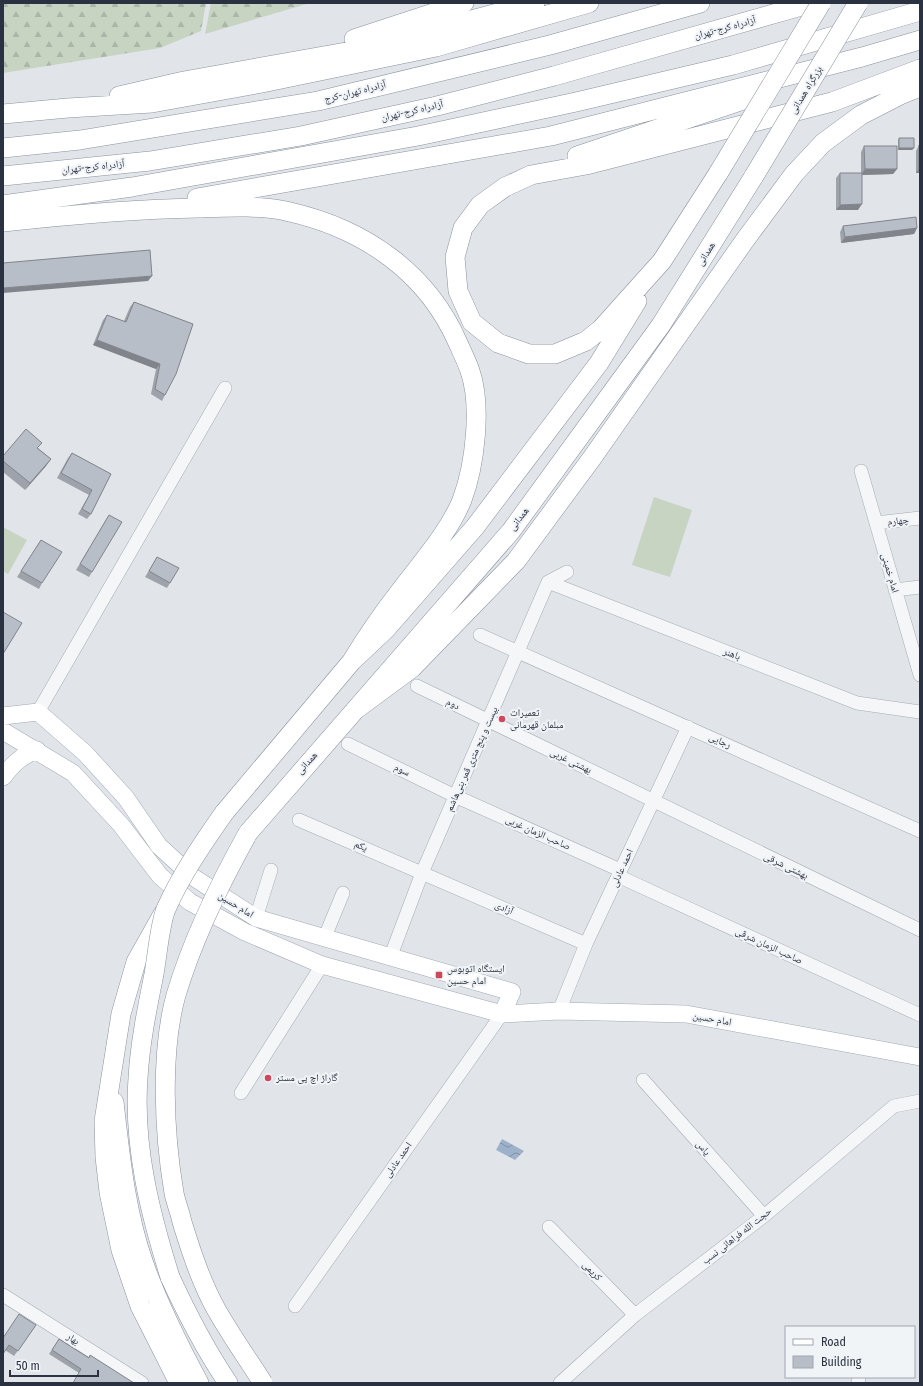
<svg xmlns="http://www.w3.org/2000/svg" width="923" height="1386" viewBox="0 0 923 1386" font-family="'Fira Sans Condensed','Noto Naskh Arabic',sans-serif">
	<style>
		.forest { fill: url(#forest-firs) }
		.pitch { fill: #c7d4c2 }
		.water { fill: url(#water-waves) }
		.lines { fill: none; stroke-linecap: round; stroke-linejoin: round }
		.minor-casing { stroke: #a6acb4; stroke-width: 14 }
		.major-casing { stroke: #a1a9b6; stroke-width: 18 }
		.highway-casing { stroke: #8992a1; stroke-width: 20 }
		.minor { stroke: #f4f6f8; stroke-width: 13 }
		.major { stroke: #fff; stroke-width: 17 }
		.highway { stroke: #fff; stroke-width: 19 }
		.highway-bridge-casing { stroke: #8992a1; stroke-width: 20; stroke-linecap: butt }
		.highway-bridge { stroke: #fff; stroke-width: 19 }
		.wall { fill: #9ea3ab }
		.shaded-wall { fill: #81858b }
		.building { fill: #b8bec7; stroke: #81858b }
		.poi-dot { fill: #ce475b; stroke: #f1f4f7; stroke-width: 1.5 }
		.labels { text-anchor: middle; dominant-baseline: central; stroke-width: 4; stroke-linejoin: round; paint-order: stroke }
		.street-label { font-size: 10px; fill: #2a3242; stroke: #f1f4f7 }
		.poi-label { font-size: 10px; fill: #2a3242; stroke: #f1f4f7; text-anchor: start }
	</style>
	<defs>
		<pattern id="forest-firs" width="22" height="20" patternUnits="userSpaceOnUse"><rect width="22" height="20" fill="#c7d4c2"/><path d="M5 1l3.5 6h-7zM16 11l3.5 6h-7z" fill="#abb6a8"/></pattern>
		<pattern id="water-waves" width="16" height="10" patternUnits="userSpaceOnUse"><rect width="16" height="10" fill="#9db2ca"/><path d="M0 5q4-4 8 0t8 0" fill="none" stroke="#8091a6"/></pattern>
	</defs>
	<rect width="100%" height="100%" fill="#e1e5ea"/>
	<!-- forest -->
	<path class="forest" d="M3 3H206L201 31 160 48 3 73Z
		M211 3H310L205 34Z"/>
	<!-- pitch -->
	<path class="pitch" d="M654 497 692 510 670 577 632 565Z
		M3 527 27 540 8 574 3 571Z"/>
	<!-- water -->
	<path class="water" d="M502 1139 524 1151 515 1160 496 1150Z"/>
	<g class="lines">
		<defs>
			<path id="minor" d="M861 471 920 675
				M876 523 920 518
				M548 582 857 703 920 712
				M895 590 920 587
				M480 635 920 831
				M417 686 920 930
				M38 712 225 388
				M348 744 455 796 620 870
				M299 820 586 944
				M618 876 920 1015
				M256 918 271 870
				M324 939 343 893
				M390 958 422 873 548 582 567 572
				M559 1011 586 944 688 727
				M643 1080 764 1216
				M241 1093 322 965
				M549 1227 635 1315
				M3 1295 142 1383
				M295 1306 502 1014
				M560 1383 635 1315 764 1216 894 1106 920 1101
				M858 1383 859 1377"/>
			<path id="major" d="M3 716 38 712 85 753 126 798 159 846 193 877 256 918 512 992 502 1014
				M3 731 73 773 121 825 160 876 190 902 245 932 322 965 502 1014 559 1011 686 1014 920 1057
				M3 777C13 764 21 756 37 750"/>
			<path id="highway" d="M354 39 464 3
				M119 96 184 81 363 49 535 3
				M3 114 68 108 152 103 262 83 436 47 589 3
				M3 148 80 140 318 101 550 45 700 3
				M577 156 767 92
				M719 172 662 261 601 329 586 341 555 354H529L498 343 472 322 458 291 455 257 463 228 480 205 505 187 531 175 586 165 832 102 920 69
				M3 176 150 161 301 136 437 106 554 76 812 3
				M197 198 551 136 862 57 920 40
				M3 205 132 187 418 136 576 102 733 65 920 11
				M3 222C68 215 133 209 199 208 226 207 263 205 290 212 364 229 427 272 458 343 462 352 467 362 470 371 482 406 475 465 462 500 449 532 422 562 401 590 383 613 367 636 352 661
				M355 710 412 668 516 561 592 458 745 240 794 174 823 143 861 115 900 95 920 87
				M224 813 352 661 386 629 475 527 599 363 637 301
				M248 833 511 531 661 325 754 176
				M163 914 136 962 121 1014 104 1121 105 1157 109 1192 121 1250 140 1306 179 1383
				M114 1102C120 1155 126 1214 144 1264 159 1306 178 1344 199 1383
				M170 1277C187 1314 205 1349 228 1383"/>
		</defs>
		<!-- minor casing -->
		<use href="#minor" class="minor-casing"/>
		<!-- major casing -->
		<use href="#major" class="major-casing"/>
		<!-- highway casing -->
		<use href="#highway" class="highway-casing"/>
		<!-- minor -->
		<use href="#minor" class="minor"/>
		<!-- major -->
		<use href="#major" class="major"/>
		<!-- highway -->
		<use href="#highway" class="highway"/>
		<defs>
			<path id="highway-bridge" d="M719 172 821 3
				M754 176 858 3
				M248 833C219 885 193 938 176 995 160 1053 164 1134 174 1193 176 1203 180 1212 182 1222 191 1251 201 1282 216 1309 230 1334 247 1358 263 1383
				M170 1277C150 1213 133 1146 138 1078 140 1043 147 1009 154 974 157 957 160 923 166 909 181 875 203 843 224 813"/>
		</defs>
		<!-- highway-bridge casing -->
		<use href="#highway-bridge" class="highway-bridge-casing"/>
		<!-- highway-bridge -->
		<use href="#highway-bridge" class="highway-bridge"/>
	</g>
	<!-- wall -->
	<path class="wall" d="M899 138 914 148 912 150H898V140Z
		M919 145 920 173H916V151Z
		M864 146 897 169 893 174 862 175 858 210H836V178L840 173H861V152Z
		M843 226 917 228 914 234 841 243 840 232Z
		M134 302 193 324 165 395 162 401 151 394 156 369 93 345 103 320 107 315 124 321 130 307Z
		M38 448 51 459 46 466 25 490 3 472V456Z
		M72 453 111 474 91 514 87 519 78 514 89 495 57 478 68 458Z
		M109 515 92 572 89 577 76 570Z
		M41 540 42 583 39 589 17 577Z
		M157 557 170 583 167 588 145 577Z
		M36 1325 14 1356 5 1350 3 1338Z
		M59 1339 89 1358 79 1373 49 1354Z"/>
	<!-- shaded-wall -->
	<path class="shaded-wall" d="M899 148H914L912 150H898Z
		M919 168H920V173H916Z
		M865 169H897L893 174 861 175Z
		M862 204 858 210H836L840 205Z
		M917 228 914 234 841 243 845 237Z
		M152 276 148 281 3 293V288Z
		M97 340 160 364 156 369 93 345Z
		M51 459 46 466 25 490 30 483Z"/>
	<!-- building -->
	<path class="building" d="M899 138H914V148H899Z
		M919 145H920V168H919Z
		M864 146H897V169H865Z
		M840 173H862V204L840 205Z
		M916 217 917 228 845 237 843 226Z
		M150 250 152 276 3 288V263Z
		M134 302 193 324 176 374 165 395 155 389 160 364 97 340 107 315 126 322Z
		M26 429 42 443 37 448 51 459 30 483 3 461V456Z
		M72 453 111 474 91 514 82 509 92 490 61 473Z
		M109 515 122 522 92 572 80 564Z
		M41 540 62 552 42 583 21 571Z
		M157 557 179 568 170 583 149 571Z
		M3 612 22 623 3 654Z
		M19 1314 36 1325 18 1351 9 1345 3 1354V1338Z
		M59 1339 89 1358 90 1355 134 1383H73L81 1369 52 1350Z"/>
	<!-- markers -->
	<g class="poi-dot">
		<circle cx="502" cy="719" r="4"/>
		<rect x="435" y="971" width="8" height="8" rx="2"/>
		<circle cx="268" cy="1078" r="4"/>
	</g>
	<g class="labels">
		<!-- street labels -->
		<g class="street-label">
			<text transform="translate(725 28) rotate(-15)">آزادراه کرج-تهران</text>
			<text transform="translate(806 90) rotate(-59)">بزرگراه همدانی</text>
			<text transform="translate(355 92) rotate(-14)">آزادراه تهران-کرج</text>
			<text transform="translate(412 111) rotate(-13)">آزادراه کرج-تهران</text>
			<text transform="translate(93 167) rotate(-6)">آزادراه کرج-تهران</text>
			<text transform="translate(706 254) rotate(-58)">همدانی</text>
			<text transform="translate(519 519) rotate(-53)">همدانی</text>
			<text transform="translate(898 521) rotate(-6)">چهارم</text>
			<text transform="translate(890 573) rotate(74)">امام خمینی</text>
			<text transform="translate(732 654) rotate(21)">باهنر</text>
			<text transform="translate(453 704) rotate(26)">دوم</text>
			<text transform="translate(720 741) rotate(24)">رجایی</text>
			<text transform="translate(472 759) rotate(-66)">بیست و پنج متری قمر بنی‌هاشم</text>
			<text transform="translate(571 761) rotate(26)">بهشتی غربی</text>
			<text transform="translate(307 763) rotate(-48)">همدانی</text>
			<text transform="translate(402 770) rotate(26)">سوم</text>
			<text transform="translate(538 833) rotate(24)">صاحب الزمان غربی</text>
			<text transform="translate(361 846) rotate(23)">یکم</text>
			<text transform="translate(786 866) rotate(26)">بهشتی شرقی</text>
			<text transform="translate(622 868) rotate(-65)">احمد عادلی</text>
			<text transform="translate(236 905) rotate(32)">امام حسین</text>
			<text transform="translate(504 908) rotate(24)">آزادی</text>
			<text transform="translate(769 946) rotate(25)">صاحب الزمان شرقی</text>
			<text transform="translate(712 1019) rotate(10)">امام حسین</text>
			<text transform="translate(703 1148) rotate(48)">یاس</text>
			<text transform="translate(398 1160) rotate(-55)">احمد عادلی</text>
			<text transform="translate(737 1236) rotate(-38)">حجت الله فراهانی نسب</text>
			<text transform="translate(592 1271) rotate(45)">کریمی</text>
			<text transform="translate(73 1339) rotate(32)">بهار</text>
		</g>
		<!-- poi labels -->
		<g class="poi-label">
			<text x="510" y="713">تعمیرات<tspan x="510" dy="12">مبلمان قهرمانی</tspan></text>
			<text x="447" y="969">ایستگاه اتوبوس<tspan x="447" dy="12">امام حسین</tspan></text>
			<text x="276" y="1078">گاراژ اچ پی مستر</text>
		</g>
	</g>
	<!-- border -->
	<rect width="923" height="1386" fill="none" stroke="#2a3242" stroke-width="8"/>
	<!-- legend -->
	<rect x="785" y="1326" width="130" height="52" fill="#f1f4f7" stroke="#a1a6af"/>
	<rect x="793" y="1339" width="20" height="6" fill="#ffffff" stroke="#a1a6af"/>
	<text x="821" y="1346" font-size="12" fill="#2a3242">Road</text>
	<rect x="793" y="1356" width="20" height="12" fill="#b8bec7" stroke="#a1a6af"/>
	<text x="821" y="1366" font-size="12" fill="#2a3242">Building</text>
	<!-- scale -->
	<path d="M10 1370v6h88v-6" fill="none" stroke="#2a3242" stroke-width="2"/>
	<text x="16" y="1370" font-size="12" fill="#2a3242" stroke="#f1f4f7" stroke-width="3" paint-order="stroke">50 m</text>
</svg>
